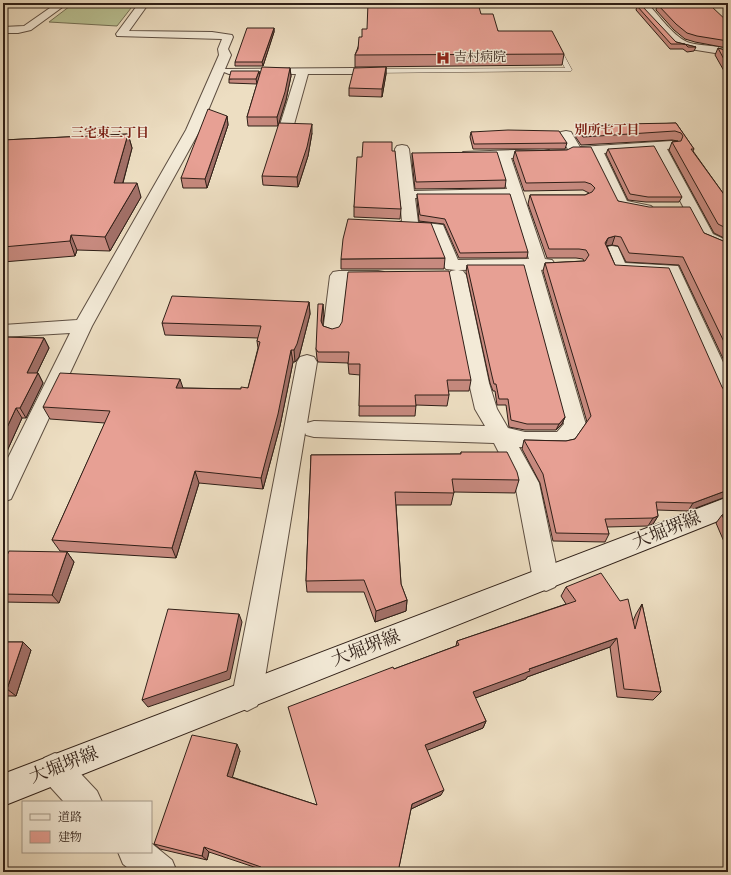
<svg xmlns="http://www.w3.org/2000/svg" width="731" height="875" viewBox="0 0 731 875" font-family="Vollkorn,'Noto Serif JP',serif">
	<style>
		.green { fill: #b9c193; stroke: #747055 }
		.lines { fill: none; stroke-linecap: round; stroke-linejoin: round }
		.lane-casing { stroke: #5e4f42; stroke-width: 1 }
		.street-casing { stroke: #5e4f42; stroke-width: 2 }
		.secondary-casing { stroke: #2f1f17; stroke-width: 2 }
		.lane { fill: #f3ead7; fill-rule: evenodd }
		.street { fill: #f3ead7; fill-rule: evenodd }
		.secondary { fill: #f3ead7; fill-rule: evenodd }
		.wall { fill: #c78a7f; stroke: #2f1f17 }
		.shaded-wall { fill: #a27068; stroke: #2f1f17 }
		.building { fill: #e7a094; stroke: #2f1f17 }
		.labels { text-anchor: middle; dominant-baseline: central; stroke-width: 3; stroke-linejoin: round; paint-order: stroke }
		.far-poi-label { font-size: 13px; fill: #2f1f17; stroke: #f3ead7; text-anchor: start }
		.far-neighbourhood-label { font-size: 13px; font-weight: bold; fill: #7a1f14; stroke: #f3ead7 }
		.near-street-label { font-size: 18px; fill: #2f1f17; stroke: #f3ead7 }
	</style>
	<rect width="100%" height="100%" fill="#eddec2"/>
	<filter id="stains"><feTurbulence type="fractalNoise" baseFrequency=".005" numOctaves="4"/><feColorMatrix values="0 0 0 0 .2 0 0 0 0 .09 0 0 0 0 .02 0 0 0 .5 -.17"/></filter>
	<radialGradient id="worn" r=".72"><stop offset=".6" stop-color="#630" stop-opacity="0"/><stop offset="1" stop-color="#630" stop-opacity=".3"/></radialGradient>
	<!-- green -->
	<path class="green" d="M74 3H135L117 26 49 22Z"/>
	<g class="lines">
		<defs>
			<path id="lane" d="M555 42 558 44 572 70 571 71 368 73 365 71 368 69 565 68 552 44Z"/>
			<path id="street" d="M57 3H68L31 30 18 33H3V27L24 26Z
				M139 3H149L129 31 212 32 232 35 233 37 228 49 231 55 225 69 354 68 358 69 360 71 358 73 354 74H308L293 128 291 131H281L279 128 296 74H229L224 72 200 130 92 326 11 499 3 502V468L70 333 3 337V325L77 320 186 130 219 55 218 49 222 39 117 36 116 34Z
				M637 3H647C658 14 675 39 690 43 702 46 715 45 727 49L728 57 715 53 690 49 676 45 665 35Z
				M566 131 571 132 580 147 672 141 677 142 679 145 677 148 667 149 713 234 728 241V252L701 240 653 150 604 153 627 201 651 206 654 209 651 212C641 215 626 211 616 208L613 205 590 154H571L559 135 561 132Z
				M402 145 407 146 409 149 414 191 507 189 497 158H463L461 155 463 152 544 149 549 150 551 153 549 156 544 157 511 158 545 259 552 260 555 264 552 268 541 270 586 425 571 446 563 448 519 447 539 483 559 579 555 587 546 591 537 587 533 579 515 484 494 443 314 437 306 435 305 433 262 696 257 706 247 711 237 706 232 696 297 362 300 357 307 355 314 357 317 362 307 423 314 421 485 426 475 409 469 383 448 275 451 271 456 270 446 269 443 265 431 232 397 229 395 226 397 223 402 221 395 149 397 146ZM415 198H510L529 259 458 260 443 225 418 222ZM524 269 564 424 557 432H525L508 428 497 409 489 383 466 275 463 271 458 270Z
				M612 246 618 247 625 263 678 266 728 373V403L721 400 718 395 666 275 612 272 604 251 606 247Z
				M339 271H378L384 272 387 276 384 280 378 281H347L341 332 339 336 332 338 325 336 323 332 330 276 333 272Z
				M55 753 66 758 97 791 102 802H64L44 780 39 769 44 758Z
				M151 843 172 860 177 872H133L123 864 118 852H151Z"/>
			<path id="secondary" d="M728 497V517L3 806V774Z"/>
		</defs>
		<!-- lane casing -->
		<use href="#lane" class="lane-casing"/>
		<!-- street casing -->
		<use href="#street" class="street-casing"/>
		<!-- secondary casing -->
		<use href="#secondary" class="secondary-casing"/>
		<!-- lane -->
		<use href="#lane" class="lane"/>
		<!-- street -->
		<use href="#street" class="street"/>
		<!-- secondary -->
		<use href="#secondary" class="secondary"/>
	</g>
	<!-- wall -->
	<path class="wall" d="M657 4 673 7 728 22V78L715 55 718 48 728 51 727 48 695 42 685 39 674 30 656 10Z
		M451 6 481 14 498 31 564 54 562 65 355 67V55L362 37 367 29Z
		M637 6 676 42 696 47 694 51 687 52 683 49H670L636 10Z
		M274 28V32L263 66H235V62Z
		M386 67V74L382 97 349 96V88Z
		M290 68 291 76 286 100 278 126H248L247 117 257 84 229 83V79L260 75Z
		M227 116 228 125 207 188H183L181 178Z
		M676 123 694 149 693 151 728 200V240L714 233 669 150 672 142 678 141 672 140 581 145 575 136 577 128Z
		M471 132 567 143 565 149H473L470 137Z
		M312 133 308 156 298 187 263 185 262 176Z
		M128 134 132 148 123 183 141 197 110 251 77 250 75 256 3 262V140Z
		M608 149 682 197 679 202H646L628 200 606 154Z
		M567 150 618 201 704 233 728 243V369L679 265 626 262 618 246 612 245 607 246 615 265 722 387 726 393H728V496L688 511 657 510 658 516 653 524 648 526 607 527 609 534 605 542 553 541 540 483 522 449 524 440 566 441 575 439 587 422 543 271 545 263 584 261 583 259 576 258H547L528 204 530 195H585L589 193 583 190 524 191 513 159 515 151Z
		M392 151 401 209 400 219 354 217V207L362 157Z
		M412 153 506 180 505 188 415 189 412 161Z
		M417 194 528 252 527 258H459L444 224 419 221 417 200Z
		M445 258 444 269H341V259Z
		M467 265 565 417 562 424 556 430H525L509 427 506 405H497L495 391H493L490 383 466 272Z
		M309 302 310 314 299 357 295 362H293L280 426 263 489 199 483 176 558 60 551 52 540 105 423 50 419 43 407 183 388 241 389 248 388 258 348 257 341 258 338 165 335 162 323Z
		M324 315 322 325 323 326 471 380 469 391H448L449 395 447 406 416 405 415 416H359L360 375 349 374 348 363 318 362 317 359 316 349Z
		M3 337 44 338 49 348 37 373H38L43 383 26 418H22L3 460Z
		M461 452 519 480 515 493 454 492 451 505H396L401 584 407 600 406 611 375 622 364 592H307L306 581 311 455 461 454Z
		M728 513V551L716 523 722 515Z
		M67 552 74 562 59 603 3 602V565Z
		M566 587 633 621 636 614 642 604 661 692 653 700 617 697 610 647 527 677 526 679 475 698 486 721 483 728 427 750 441 795 411 809 398 872H259L260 869 209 852 207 860 160 849 154 844 240 751 232 777 317 805 394 669 456 646 457 641 566 604 561 596Z
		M3 642H23L31 650 16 696H3Z"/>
	<!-- shaded-wall -->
	<path class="shaded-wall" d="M449 3H452L447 17 448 6Z
		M274 28V32L263 66 262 62Z
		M386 67V74L382 97V89Z
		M290 68 291 76 286 100 278 126 277 117Z
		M259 71 260 76 257 84 256 79Z
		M227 116 228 125 207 188 205 179Z
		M312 124V133L308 156 298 187 297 177Z
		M128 134 132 148 119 197 114 183Z
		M137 183 141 197 110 251 105 237Z
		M71 235 77 250 75 256 70 241Z
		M615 236 612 245 605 246 603 252 608 238Z
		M309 302 310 314 299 357 295 362 294 350Z
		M323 304 324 315 322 332 321 321Z
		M44 338 49 348 32 383 27 373Z
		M291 350 293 362 280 426 263 489 261 478Z
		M38 373 43 383 26 418 20 408Z
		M180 379 184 391 176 388Z
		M16 408 22 418 3 460V436Z
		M565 417 562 424 556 430 559 424Z
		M195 471 199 483 176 558 172 548Z
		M728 490V496L688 511 693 503Z
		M658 516 653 524 648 526 653 518Z
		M67 552 74 562 59 603 52 595Z
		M407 600 406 611 375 622 376 611Z
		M239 614 242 622 230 679 148 707 142 700Z
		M617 638 610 647 527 677 526 679 470 700 473 692 529 669Z
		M23 642 31 650 16 696 7 689Z
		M486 721 483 728 423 752 425 745Z
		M237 744 240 751 231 782 227 776Z
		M444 790 441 795 411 809 412 804Z
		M204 847 209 852 207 860 202 856Z"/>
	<!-- building -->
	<path class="building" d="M368 3H449L448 6 479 7 481 14H493L498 31H552L564 54 355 55 358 49 359 37H362V29H367Z
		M657 4H672L673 7 711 6 728 22V41L697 36 687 33 676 24Z
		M637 6H642L676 42 696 47H688L685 44H671Z
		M247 28H274L262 62H235Z
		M718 48 728 51V67Z
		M262 67 290 68 285 92 277 117H247Z
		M386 67 382 89 349 88 354 68Z
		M231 71H259L256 79H229Z
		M208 109 227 116 205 179 181 178Z
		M279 123 312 124 307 147 297 177 262 176Z
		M676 123 694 149H691L728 200V229L718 224 672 142 681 141 683 136 681 133 675 131 583 137 577 128 622 124Z
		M508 130 559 131 567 143 474 144 471 132Z
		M128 134 114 183H137L105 237 71 235 70 241 3 247V140Z
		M363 142H392V151H395L401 209 354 207 357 157H362Z
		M654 146 682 197H648L630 194 608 149Z
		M573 147H591L618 201 649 207H690L704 233 728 243V350L683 257 629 253 621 237 615 236 608 238 605 243 615 265 669 268 722 387 726 393H728V405H724L728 413V490L693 503 656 502 658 516 653 518 605 519 609 534 556 533 543 474 524 440 566 441 575 439 591 416 545 263 585 261 589 255 586 250 579 249H549L530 195H585L592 192 595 188 591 184 585 182 526 183 515 151 567 150Z
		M497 152 506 180 416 182 412 153Z
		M417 194H510L528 252 460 253 445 219 420 215Z
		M348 219 431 223 445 258 341 259 343 239Z
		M467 265H524L565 417 559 424H527L511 420 508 399H499L496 384H494L492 376Z
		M449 271 471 380H447L449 395H415L416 406H359L360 364H348L349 352H318L316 349 318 304H323L321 321 323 326 332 329 339 327 342 322 348 272Z
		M172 296 309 302 297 344 294 350H291L278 414 261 478 195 471 172 548 52 540 110 411 43 407 60 373 180 379 176 388 241 389V387L248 388 260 342 257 341 261 326 162 323Z
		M3 337 44 338 27 373H38L20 408H16L3 436Z
		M461 452H507L517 472 519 480 452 479 454 493 395 492 401 584 407 600 376 611 364 580 306 581 311 455 461 454Z
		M728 513V528L722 515Z
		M9 551 67 552 52 595 3 594V565Z
		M601 573 620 601 628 599 635 629 642 604 661 692 624 689 617 638 529 669 530 671 473 692 486 721 425 745 444 790 412 804 398 872H300L294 870V872H259L261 867 204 847 202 856 154 844 192 735 237 744 227 776 317 805 288 707 393 667 394 669 459 645 457 641 576 601 566 587Z
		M168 609 239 614 227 671 142 700Z
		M3 642H23L7 689H3Z"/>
	<!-- icons -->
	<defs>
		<symbol id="hospital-bare" viewBox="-9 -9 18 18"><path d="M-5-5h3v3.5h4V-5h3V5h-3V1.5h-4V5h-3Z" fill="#8f2418" stroke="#f3ead7" stroke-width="2.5" paint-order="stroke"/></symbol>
	</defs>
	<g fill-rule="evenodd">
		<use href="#hospital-bare" x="433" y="48" width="20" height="20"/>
	</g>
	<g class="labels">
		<!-- far-poi labels -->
		<g class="far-poi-label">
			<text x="454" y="58">吉村病院</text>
		</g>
		<!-- far-neighbourhood labels -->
		<g class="far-neighbourhood-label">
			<text x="607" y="131">別所七丁目</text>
			<text x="110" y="134">三宅東三丁目</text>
		</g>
		<!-- near-street labels -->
		<g class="near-street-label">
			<text transform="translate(667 531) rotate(-22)">大堀堺線</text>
			<text transform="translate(366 649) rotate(-21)">大堀堺線</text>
			<text transform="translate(64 766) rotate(-21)">大堀堺線</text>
		</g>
	</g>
	<!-- margin -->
	<rect width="731" height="875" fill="none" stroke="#eddec2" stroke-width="16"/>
	<rect x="4" y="4" width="723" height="867" fill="none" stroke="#2f1f17" stroke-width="2"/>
	<rect x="8" y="8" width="715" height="859" fill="none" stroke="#2f1f17"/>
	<!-- legend -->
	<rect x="22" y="801" width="130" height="52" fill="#f3ead7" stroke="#a5998a"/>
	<rect x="30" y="814" width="20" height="6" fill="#f3ead7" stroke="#a5998a"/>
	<text x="58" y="821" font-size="12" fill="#2f1f17">道路</text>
	<rect x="30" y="831" width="20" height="12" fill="#e7a094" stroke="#a5998a"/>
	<text x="58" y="841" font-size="12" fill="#2f1f17">建物</text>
	<rect width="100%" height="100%" filter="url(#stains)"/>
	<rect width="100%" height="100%" fill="url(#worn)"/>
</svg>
